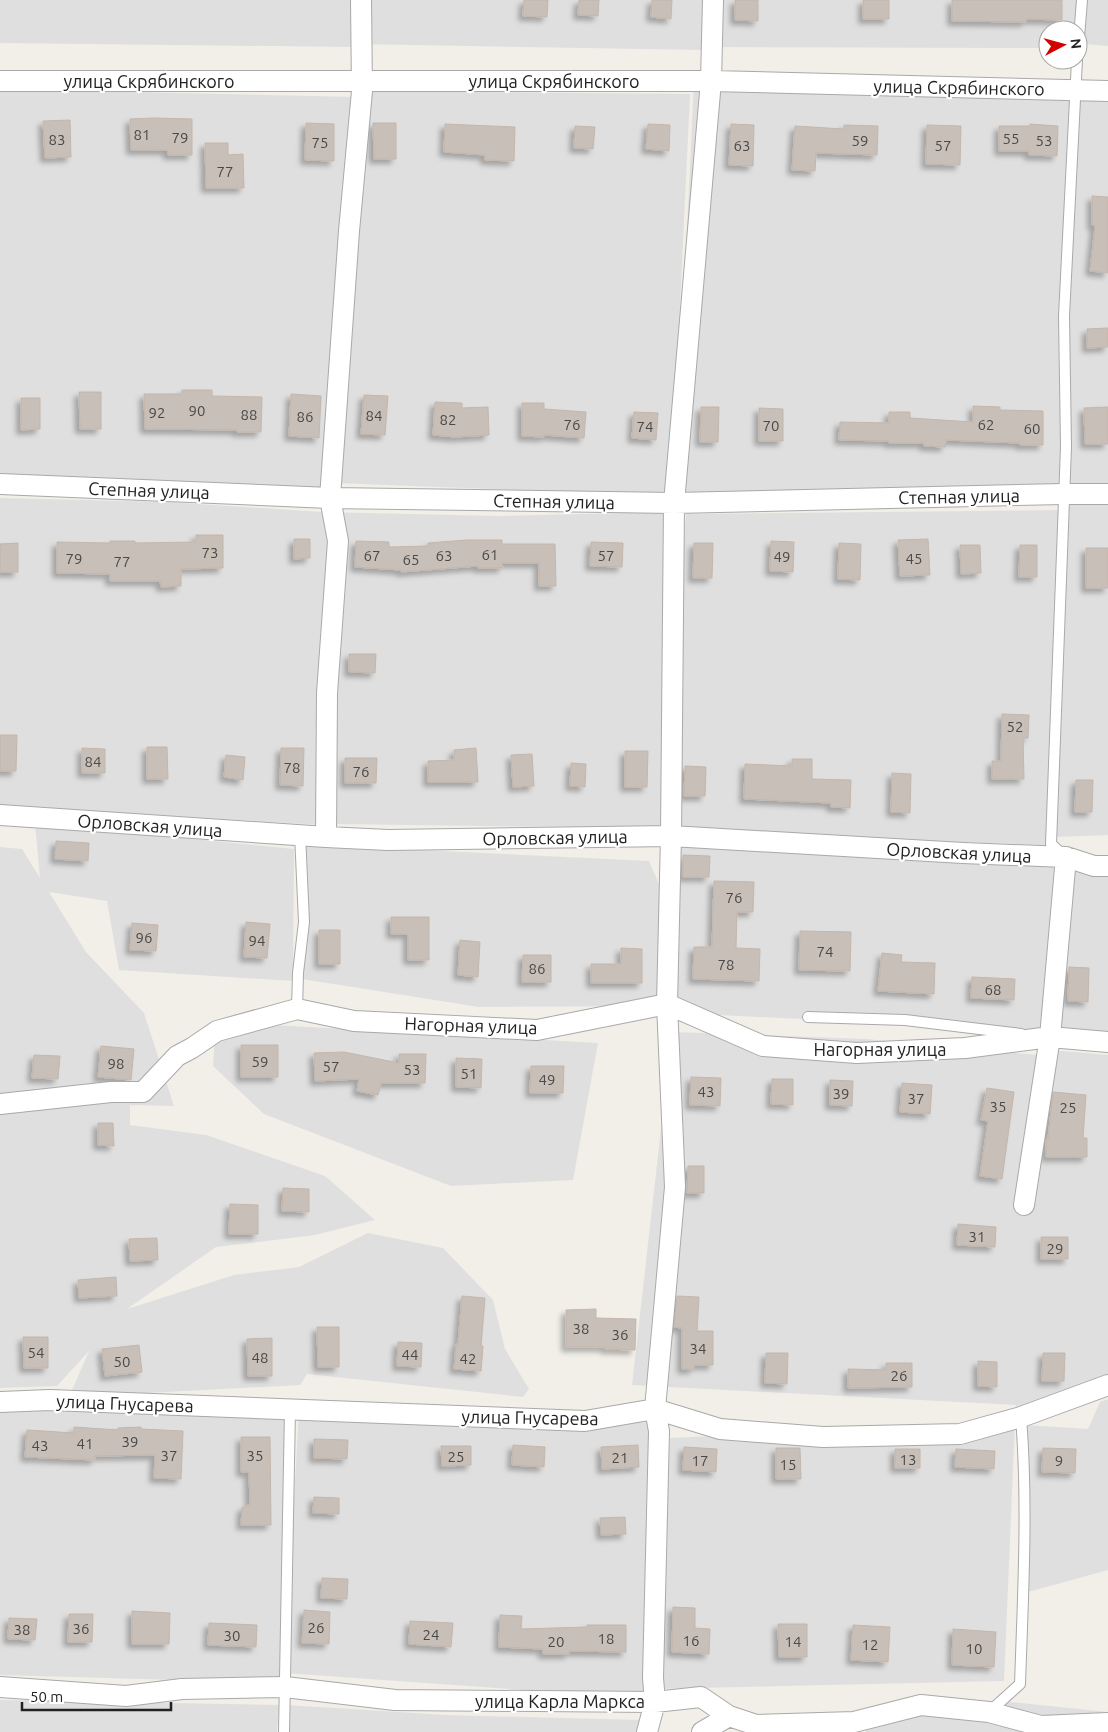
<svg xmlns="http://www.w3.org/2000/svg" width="1108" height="1732" viewBox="0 0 1108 1732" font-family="Ubuntu,sans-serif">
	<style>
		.residential { fill: #e0dfdf }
		.building { fill: #c7bfb8; stroke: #c4b6ab; filter: url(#shadow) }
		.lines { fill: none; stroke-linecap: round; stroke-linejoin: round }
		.service-casing { stroke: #a9a9a9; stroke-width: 12 }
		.minor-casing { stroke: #a9a9a9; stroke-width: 22 }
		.service { stroke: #fff; stroke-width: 10 }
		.minor { stroke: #fff; stroke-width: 20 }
		.labels { text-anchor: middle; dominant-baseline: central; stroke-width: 4.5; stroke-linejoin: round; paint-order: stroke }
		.number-label { font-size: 15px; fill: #4b4948 }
		.street-label { font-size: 18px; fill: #222; stroke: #fff }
	</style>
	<defs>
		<filter id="shadow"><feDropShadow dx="-4.5" dy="4.5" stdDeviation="2.5" flood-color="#0004"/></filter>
	</defs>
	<rect width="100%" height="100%" fill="#f2efe9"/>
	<!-- residential -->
	<path class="residential" d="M0 0H1108V46L1084 44V49H1078V30H1048V48L703 47V50L354 44V47L0 43Z
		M694 82 1108 98V490L679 496 684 292Z
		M0 89 357 97 330 491 0 477Z
		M362 91 690 94 671 496 335 483Z
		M0 498 166 502 323 512 499 516 671 512 665 812 686 514 1063 510 1048 845 663 832V828L329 824 323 825 0 806Z
		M1066 502 1108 504V835L1055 837Z
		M35 823 294 849 293 981 119 970 107 901 49 892 86 952 144 1013 174 1106 130 1105V1125L206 1135 325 1176 375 1220 315 1235 216 1247 127 1309 234 1275 299 1267 368 1233 443 1248 493 1300 505 1349 529 1389 523 1397 307 1374 300 1385 69 1397 89 1351 57 1386 0 1388V847L22 849 40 878Z
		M674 842 1055 867 1108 861V1035L1041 1031 660 1012Z
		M300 844 649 861 664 896 660 1006 479 1007 302 979Z
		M216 1022 598 1043 573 1180 451 1186 264 1114 213 1066Z
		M672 1032 866 1039 1049 1056 1050 1050 1108 1055V1383L1016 1413V1405L632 1385Z
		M1108 1399V1570L1028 1592 1025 1425 1088 1429 1100 1402Z
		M27 1408 290 1417 279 1683 0 1675V1409Z
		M299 1412 477 1415 653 1423 654 1606 670 1438 1015 1422 1004 1681 654 1689 653 1699 284 1673Z
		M0 1700 279 1705 277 1732H0Z
		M1001 1701 1108 1712V1732H866V1709Z
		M287 1705 447 1715 640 1720V1732H285Z"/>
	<!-- building -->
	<path class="building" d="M524 0H548L547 17 523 16Z
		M579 0H599L598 16 578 15Z
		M652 0H672L671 19 651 17Z
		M735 0H758V21L735 20Z
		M863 0H889V19H863Z
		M952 0H1062V20L1026 19V22L952 21Z
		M153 118 192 119V155H168V150H131L130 119Z
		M70 120 71 157 45 158 43 121Z
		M306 123 334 124V161L305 160Z
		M373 123H396V159H374Z
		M445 124 515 127 514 161 485 160V155L444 152Z
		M648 124 670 125 669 151 646 149Z
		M731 124 754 125 753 166 729 165Z
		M1030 124 1058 126 1057 156 1029 155V151H999V126H1030Z
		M844 125 878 126 877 155 816 153 815 171 792 170 795 126 844 129Z
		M927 125 961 126 960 165 926 164Z
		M575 126 595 127 593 149 574 148Z
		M205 143H228V155L243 154 244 188H206Z
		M1092 196 1108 197V273L1090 271 1095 226 1092 225Z
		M1108 328V347L1087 348V329Z
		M182 390H212V396L262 397 261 432H237V430L145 429 144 394H182Z
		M79 392H101V429H80Z
		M291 394 321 396 319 438 289 436Z
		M364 395 388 396 385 435 361 434Z
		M21 398H40V429L21 430Z
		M435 402 462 403V408L488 407 489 435 455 437 433 435Z
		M522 403H544V409L586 412 584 438 544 435V437L522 436Z
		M973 406 1000 407V410L1043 411V445H1020V443L946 440 945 447 924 446V443H889V441L839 440 840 422 889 423V412H910V418L973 422Z
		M701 407H719L718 442H700Z
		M1108 407V444H1085L1084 408Z
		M759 408 783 409V441H759Z
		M634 412 658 413 656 440 632 438Z
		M196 535H223V568L181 569V586L161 587 160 581H110V574L57 573V542L110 543V541H135V543L196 542Z
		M294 539H310V558L294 559Z
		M928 539 930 575 900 576 898 540Z
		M467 540H502V544H555L556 586H539V563H502L503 568H478V566L401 572V570L355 567 356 541 389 542V547L428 546V543Z
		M771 541 794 542 793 572 770 571Z
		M591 542 623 543 622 567 590 566Z
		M18 543V572H0V544Z
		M694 543H713L712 578H693Z
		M839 543 861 544 860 580 838 579Z
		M960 545H980L981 573 961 574Z
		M1020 545H1037V577H1019Z
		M1086 548H1108V588H1086Z
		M349 654H376L375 673 349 672Z
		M1002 714 1029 715 1028 738H1023L1024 779H992V761H1001Z
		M0 735H17L16 771H0Z
		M147 747H167L168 779H147Z
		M82 748 105 749V773H82Z
		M281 748H304L303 786 280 785Z
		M476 748 478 782H428V761L454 760V750Z
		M625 751H648L647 787H625Z
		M532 754 534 786 513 787 511 755Z
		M226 755 245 757 243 780 224 777Z
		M345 758H377L376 783H345Z
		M792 759H812V779L851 780 850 808 831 807V803L744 799 745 764 792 766Z
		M571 763 586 764 585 787 570 786Z
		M685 766 706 767 705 796H684Z
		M892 773 911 774 910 813 891 812Z
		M1076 780H1093L1092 812H1075Z
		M56 841 89 843 88 861 55 859Z
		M683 855 710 856 709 877H683Z
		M714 881 754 882 753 912H737L736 948 760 949 759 981 693 979 694 947H712Z
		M391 917H429V960H408V934H391Z
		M246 922 270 924 267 958 244 957Z
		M132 923 158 925 156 951 130 950Z
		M319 930H340V964H319Z
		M800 931 851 932 850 971 799 970Z
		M460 940 480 942 478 977 458 975Z
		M621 948 642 949V983H591V964H621Z
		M882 953 902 955 901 962 935 963 934 994 878 991Z
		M523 955H551V982H522Z
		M1069 967 1089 968 1088 1002 1068 1001Z
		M972 977 1015 979 1014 1000 971 998Z
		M241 1045H278V1077H241Z
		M101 1046 134 1049 131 1080 98 1077Z
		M344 1052 399 1063V1054H426L425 1083H381L378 1095 357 1091 359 1079 315 1081 314 1053Z
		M34 1055 60 1056 58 1079 32 1078Z
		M456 1058 482 1059 481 1088 456 1087Z
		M531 1066H564L563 1093H530Z
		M691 1077 721 1078 720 1106 690 1105Z
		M772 1079H793V1105L771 1104Z
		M830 1080 853 1081 852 1106 830 1105Z
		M902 1083 932 1085 930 1114 900 1112Z
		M987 1088 1014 1092 1002 1179 980 1176 988 1121 981 1120Z
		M1053 1092 1086 1095 1083 1138H1087V1157H1046V1139H1048Z
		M98 1123H113L114 1146 98 1145Z
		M688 1166H704V1193H687Z
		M283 1188 309 1189V1212L282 1211Z
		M230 1204 258 1205V1234H229Z
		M958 1224 996 1227 995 1247 957 1245Z
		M1041 1237H1068V1259H1041Z
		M157 1238 158 1260 130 1261 129 1239Z
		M116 1277 117 1296 79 1298 78 1280Z
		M462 1296 485 1298 481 1346H483L481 1371 454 1369 456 1344H458Z
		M677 1296 699 1297 697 1331H713V1365H694V1369H682V1328L674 1327Z
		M596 1309V1318L636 1319 635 1350 605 1349V1347H566V1310Z
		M317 1327H339V1367H318Z
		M23 1337H48V1368H24Z
		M272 1338V1376H248L247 1339Z
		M398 1342 422 1343 421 1367 397 1366Z
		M139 1345 142 1372 105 1376 102 1349Z
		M766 1353H788L787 1384 765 1383Z
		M1043 1353H1065L1064 1381H1042Z
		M978 1361 997 1362V1387L978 1386Z
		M886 1363H912V1387L848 1388V1369L886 1370Z
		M74 1427 118 1430V1428L141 1427V1429L183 1431 181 1479 154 1478 155 1455 95 1456V1460L25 1457 27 1430 74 1433Z
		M241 1437H270L271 1525H241L242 1508 250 1504 249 1472H241Z
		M314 1439 348 1440 347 1459 314 1458Z
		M513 1445 545 1447 544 1467 512 1465Z
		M638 1445 639 1467 602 1469 601 1447Z
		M441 1446H471V1465L442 1466Z
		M684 1447 717 1449 716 1472 683 1470Z
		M776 1448H800L801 1479H776Z
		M1043 1448 1076 1449 1075 1473 1042 1472Z
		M895 1449H920V1468H895Z
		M956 1449 995 1451 994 1469 955 1467Z
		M314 1497 339 1498V1514L313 1513Z
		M625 1517 626 1534 601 1535 600 1518Z
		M322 1578 348 1579 347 1599 321 1598Z
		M673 1607 695 1608V1628L710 1629 709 1654 672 1652Z
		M304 1610 330 1612 329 1644 302 1643Z
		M132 1611 170 1613 169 1644H132Z
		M69 1614H93L92 1642H68Z
		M500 1615 522 1616 521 1629 587 1627V1625H626V1652L569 1651V1654H543V1649L499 1647Z
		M9 1618 37 1619 35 1640 8 1639Z
		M410 1621 453 1623 451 1647 409 1644Z
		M209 1623 257 1625 256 1647 208 1645Z
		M778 1624H807V1657H779Z
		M853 1625 890 1627 888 1662 851 1660Z
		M953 1629 996 1632 994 1667 952 1665Z"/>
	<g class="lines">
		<defs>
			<path id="service" d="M1078 50 1082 0
				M1063 855 1051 844 1066 447 1064 316 1077 60
				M297 1009 298 973 304 922 300 834
				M808 1017 905 1020 1021 1034
				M989 1712 1020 1684C1023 1595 1028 1505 1021 1417
				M284 1732 290 1410"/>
			<path id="minor" d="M0 81H711L1108 91
				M0 484 330 498 674 503 1064 494H1108
				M0 815 326 837 388 840 671 836 963 853 1066 857 1094 866H1108
				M326 837 327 693 338 541 330 498 349 231 362 91 361 0
				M0 1104 111 1092H143L177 1056 192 1048 217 1031 297 1009 354 1021 537 1030 667 1004 763 1046 857 1053 965 1048 1050 1037 1108 1042
				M1024 1205 1050 1037 1066 857
				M0 1402 50 1400 585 1421 655 1409 720 1429 823 1437 960 1434 1021 1417 1108 1385
				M0 1687 126 1696 182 1689 285 1687 395 1700 655 1702 701 1697 729 1716 756 1725 854 1722 921 1705 989 1712 1041 1726 1108 1723
				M647 1732 655 1702 653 1678 659 1431 655 1409 675 1187 667 1004 671 836 674 503 711 81 713 0
				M702 1732 729 1716"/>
		</defs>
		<!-- service casing -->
		<use href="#service" class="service-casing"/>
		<!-- minor casing -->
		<use href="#minor" class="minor-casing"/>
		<!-- service -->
		<use href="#service" class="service"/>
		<!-- minor -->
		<use href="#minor" class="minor"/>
	</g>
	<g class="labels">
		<!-- number labels -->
		<g class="number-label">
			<text x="142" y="134">81</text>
			<text x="180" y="137">79</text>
			<text x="1011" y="138">55</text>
			<text x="57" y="139">83</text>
			<text x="860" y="140">59</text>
			<text x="1044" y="140">53</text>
			<text x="320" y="142">75</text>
			<text x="742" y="145">63</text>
			<text x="943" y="145">57</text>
			<text x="225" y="171">77</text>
			<text x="197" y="410">90</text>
			<text x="157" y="412">92</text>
			<text x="249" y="414">88</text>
			<text x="374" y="415">84</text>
			<text x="305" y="416">86</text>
			<text x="448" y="419">82</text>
			<text x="572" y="424">76</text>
			<text x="986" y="424">62</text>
			<text x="771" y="425">70</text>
			<text x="645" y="426">74</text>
			<text x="1032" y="428">60</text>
			<text x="210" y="552">73</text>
			<text x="490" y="554">61</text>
			<text x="372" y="555">67</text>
			<text x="444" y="555">63</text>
			<text x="606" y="555">57</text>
			<text x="782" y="556">49</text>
			<text x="74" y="558">79</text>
			<text x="914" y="558">45</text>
			<text x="411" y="559">65</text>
			<text x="122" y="561">77</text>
			<text x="1015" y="726">52</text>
			<text x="93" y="761">84</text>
			<text x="292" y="767">78</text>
			<text x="361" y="771">76</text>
			<text x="734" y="897">76</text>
			<text x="144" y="937">96</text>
			<text x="257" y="940">94</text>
			<text x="825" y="951">74</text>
			<text x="726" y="964">78</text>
			<text x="537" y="968">86</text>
			<text x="993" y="989">68</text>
			<text x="260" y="1061">59</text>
			<text x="116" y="1063">98</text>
			<text x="331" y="1066">57</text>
			<text x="412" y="1069">53</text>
			<text x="469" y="1073">51</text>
			<text x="547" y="1079">49</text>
			<text x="706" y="1091">43</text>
			<text x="841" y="1093">39</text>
			<text x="916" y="1098">37</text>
			<text x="998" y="1106">35</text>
			<text x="1068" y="1107">25</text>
			<text x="977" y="1236">31</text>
			<text x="1055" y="1248">29</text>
			<text x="581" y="1328">38</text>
			<text x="620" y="1334">36</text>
			<text x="698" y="1348">34</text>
			<text x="36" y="1352">54</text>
			<text x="410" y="1354">44</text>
			<text x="260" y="1357">48</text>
			<text x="468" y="1358">42</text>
			<text x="122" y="1361">50</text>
			<text x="899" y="1375">26</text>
			<text x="130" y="1441">39</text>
			<text x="85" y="1443">41</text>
			<text x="40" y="1445">43</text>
			<text x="169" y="1455">37</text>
			<text x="255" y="1455">35</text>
			<text x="456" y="1456">25</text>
			<text x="620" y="1457">21</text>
			<text x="908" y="1459">13</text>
			<text x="700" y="1460">17</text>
			<text x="1059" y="1460">9</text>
			<text x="788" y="1464">15</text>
			<text x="316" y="1627">26</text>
			<text x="81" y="1628">36</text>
			<text x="22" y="1629">38</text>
			<text x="431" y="1634">24</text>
			<text x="232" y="1635">30</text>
			<text x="606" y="1638">18</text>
			<text x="691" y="1640">16</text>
			<text x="556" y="1641">20</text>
			<text x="793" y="1641">14</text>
			<text x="870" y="1644">12</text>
			<text x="974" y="1648">10</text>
		</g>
		<!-- street labels -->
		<g class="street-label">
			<text x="149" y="81">улица Скрябинского</text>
			<text x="554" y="81">улица Скрябинского</text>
			<text transform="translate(959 87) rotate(1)">улица Скрябинского</text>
			<text transform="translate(149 490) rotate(2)">Степная улица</text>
			<text transform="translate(959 496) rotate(-1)">Степная улица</text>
			<text transform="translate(554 501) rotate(1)">Степная улица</text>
			<text transform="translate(150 825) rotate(4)">Орловская улица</text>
			<text transform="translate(555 837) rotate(-1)">Орловская улица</text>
			<text transform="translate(959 852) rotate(3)">Орловская улица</text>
			<text transform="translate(471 1025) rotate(2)">Нагорная улица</text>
			<text x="880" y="1049">Нагорная улица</text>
			<text transform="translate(125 1403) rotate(2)">улица Гнусарева</text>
			<text transform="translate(530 1417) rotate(1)">улица Гнусарева</text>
			<text x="560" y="1701">улица Карла Маркса</text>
		</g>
	</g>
	<!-- north arrow -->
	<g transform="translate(1063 45) rotate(84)"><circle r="24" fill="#ffffff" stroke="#a7a7a7"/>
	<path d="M0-4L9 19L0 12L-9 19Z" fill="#d40000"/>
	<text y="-8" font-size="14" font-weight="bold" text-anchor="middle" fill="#222222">N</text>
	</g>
	<!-- scale -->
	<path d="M22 1702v8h149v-8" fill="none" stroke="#222222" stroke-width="2.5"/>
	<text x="30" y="1702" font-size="15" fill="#222222" stroke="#ffffff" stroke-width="4" paint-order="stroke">50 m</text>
</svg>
